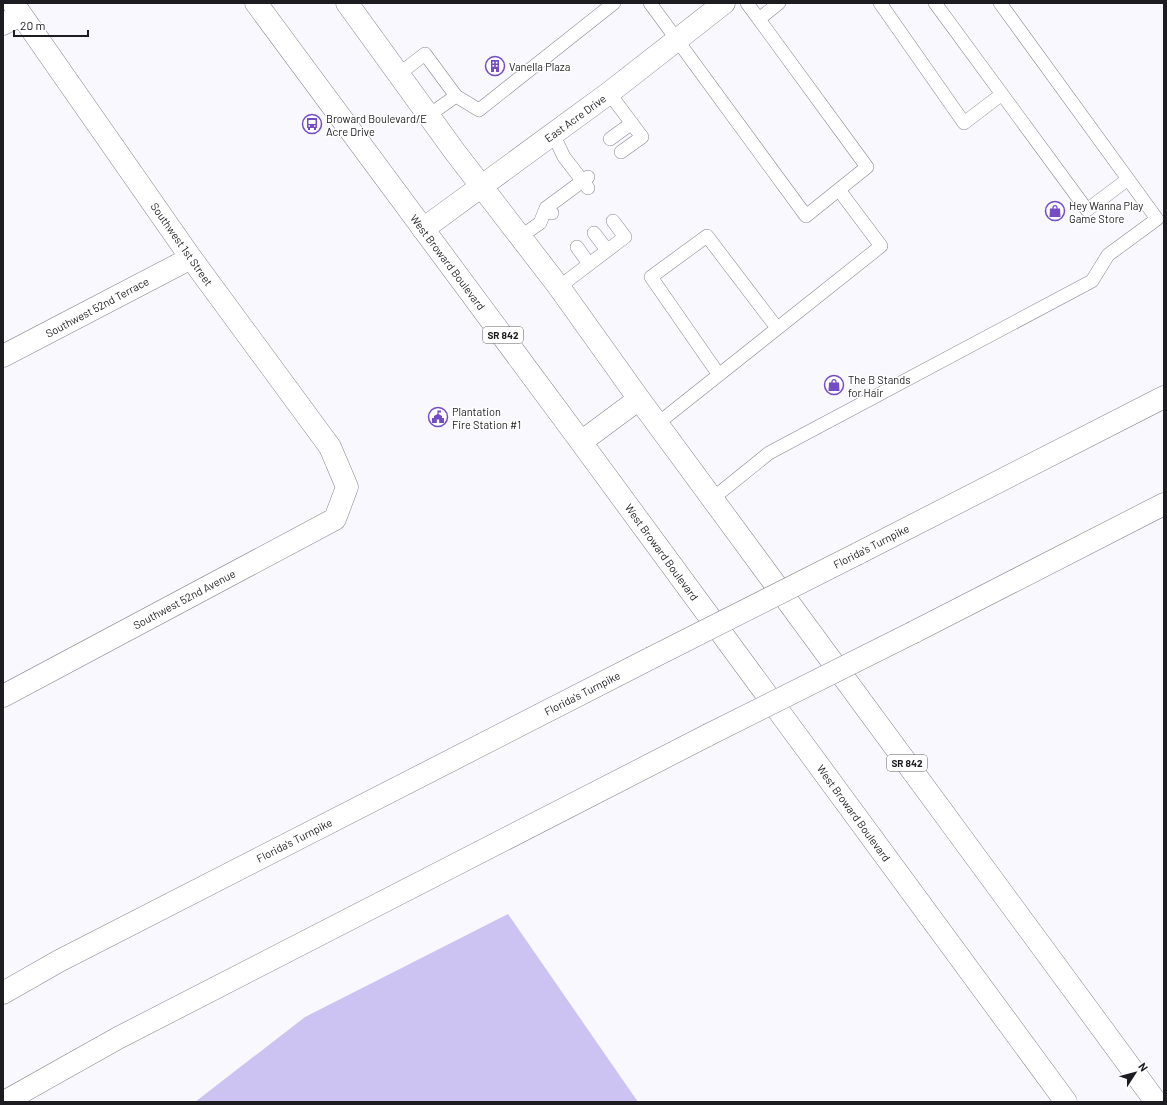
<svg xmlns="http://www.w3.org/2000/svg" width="1167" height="1105" viewBox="0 0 1167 1105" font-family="Barlow,sans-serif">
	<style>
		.green { fill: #cdc3f3 }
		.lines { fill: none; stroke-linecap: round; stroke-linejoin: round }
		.service-casing { stroke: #87858f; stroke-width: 14 }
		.minor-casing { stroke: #87858f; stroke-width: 23 }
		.tertiary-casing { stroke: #87858f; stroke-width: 23 }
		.primary-casing { stroke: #87858f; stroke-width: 23 }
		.motorway-casing { stroke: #87858f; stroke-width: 23 }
		.service { stroke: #fff; stroke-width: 13 }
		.minor { stroke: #fff; stroke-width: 22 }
		.tertiary { stroke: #fff; stroke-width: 22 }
		.primary { stroke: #fff; stroke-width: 22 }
		.motorway { stroke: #fff; stroke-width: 22 }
		.motorway-bridge-casing { stroke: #87858f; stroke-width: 23; stroke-linecap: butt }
		.motorway-bridge { stroke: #fff; stroke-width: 22 }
		.labels { text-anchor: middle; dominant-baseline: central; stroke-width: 3; stroke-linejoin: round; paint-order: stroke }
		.shield { fill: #fff; stroke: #616063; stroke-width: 1 }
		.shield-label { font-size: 10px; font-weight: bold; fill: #1d1c20 }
		.poi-label { font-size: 11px; fill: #1d1c20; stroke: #fff; text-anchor: start }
		.street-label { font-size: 11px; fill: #1d1c20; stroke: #fff }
	</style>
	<rect width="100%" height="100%" fill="#f9f8ff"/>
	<!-- green -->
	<path class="green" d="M508 914 638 1102H195L305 1017Z"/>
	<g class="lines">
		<defs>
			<path id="service" d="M650 3 806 216 867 167 747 3
				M880 3 964 123 1002 94
				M935 3 1087 210 1128 179
				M759 19 779 3
				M399 74 425 54 456 96 429 115
				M609 93 642 137 621 152
				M456 96 479 110 614 3
				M553 134 564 157 588 188
				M610 139 632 123
				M552 213 546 208 588 177
				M594 233 607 250
				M520 237 540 223 546 208
				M577 247 589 264
				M559 287 625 237 613 221
				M719 375 651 277 707 236 777 328
				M657 424 881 246 839 190
				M712 499 769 453 1092 281 1108 255 1157 219 1000 3"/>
			<path id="minor" d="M3 24 21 15
				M3 356 191 258
				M3 696 335 519 347 487 330 447 191 258 13 3"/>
			<path id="tertiary" d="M423 229 609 93 724 3"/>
			<path id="primary" d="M256 3 581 442 1066 1102
				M347 3 455 152 559 287 639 399 1156 1102
				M581 442 639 399"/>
			<path id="motorway" d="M857 554 1164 397
				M914 632 1164 504
				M3 993 59 961 651 658
				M4 1102 118 1038 708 735"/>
		</defs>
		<!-- service casing -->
		<use href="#service" class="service-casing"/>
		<!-- minor casing -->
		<use href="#minor" class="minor-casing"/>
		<!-- tertiary casing -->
		<use href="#tertiary" class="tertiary-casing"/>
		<!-- primary casing -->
		<use href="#primary" class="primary-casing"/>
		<!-- motorway casing -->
		<use href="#motorway" class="motorway-casing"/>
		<!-- service -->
		<use href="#service" class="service"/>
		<!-- minor -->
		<use href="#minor" class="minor"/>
		<!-- tertiary -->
		<use href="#tertiary" class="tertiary"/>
		<!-- primary -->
		<use href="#primary" class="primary"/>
		<!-- motorway -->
		<use href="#motorway" class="motorway"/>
		<defs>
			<path id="motorway-bridge" d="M651 658 857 554
				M708 735 914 632"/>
		</defs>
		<!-- motorway-bridge casing -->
		<use href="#motorway-bridge" class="motorway-bridge-casing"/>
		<!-- motorway-bridge -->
		<use href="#motorway-bridge" class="motorway-bridge"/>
	</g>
	<!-- icons -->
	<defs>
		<symbol id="building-ring" viewBox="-11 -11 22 22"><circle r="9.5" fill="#fff" stroke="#754cc5" stroke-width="1.5"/><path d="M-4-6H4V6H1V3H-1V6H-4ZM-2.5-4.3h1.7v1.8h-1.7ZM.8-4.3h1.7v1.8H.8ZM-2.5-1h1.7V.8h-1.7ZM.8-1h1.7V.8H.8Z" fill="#754cc5"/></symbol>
		<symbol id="bus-ring" viewBox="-11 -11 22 22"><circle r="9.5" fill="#fff" stroke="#754cc5" stroke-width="1.5"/><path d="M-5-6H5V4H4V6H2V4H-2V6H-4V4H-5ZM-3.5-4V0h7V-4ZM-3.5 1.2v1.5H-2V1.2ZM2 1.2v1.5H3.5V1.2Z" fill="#754cc5"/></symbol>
		<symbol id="shop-ring" viewBox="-11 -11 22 22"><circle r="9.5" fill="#fff" stroke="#754cc5" stroke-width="1.5"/><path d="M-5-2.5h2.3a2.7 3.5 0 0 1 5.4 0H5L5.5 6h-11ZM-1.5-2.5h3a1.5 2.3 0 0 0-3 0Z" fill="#754cc5"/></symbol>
		<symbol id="civic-ring" viewBox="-11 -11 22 22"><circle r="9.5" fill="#fff" stroke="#754cc5" stroke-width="1.5"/><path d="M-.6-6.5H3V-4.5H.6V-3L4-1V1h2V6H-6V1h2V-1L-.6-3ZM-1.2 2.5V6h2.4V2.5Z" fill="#754cc5"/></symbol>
	</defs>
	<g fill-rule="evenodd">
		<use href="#building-ring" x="484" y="55" width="22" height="22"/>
		<use href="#bus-ring" x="301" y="113" width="22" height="22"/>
		<use href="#shop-ring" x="1044" y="200" width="22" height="22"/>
		<use href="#shop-ring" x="823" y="374" width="22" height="22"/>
		<use href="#civic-ring" x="427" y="406" width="22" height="22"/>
	</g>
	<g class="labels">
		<!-- shield labels -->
		<g class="shield">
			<rect x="483" y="327" width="40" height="16" rx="3"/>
			<rect x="887" y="755" width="40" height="16" rx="3"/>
		</g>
		<g class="shield-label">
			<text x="503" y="335">SR 842</text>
			<text x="907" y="763">SR 842</text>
		</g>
		<!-- poi labels -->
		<g class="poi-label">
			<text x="509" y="66">Vanella Plaza</text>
			<text x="326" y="118">Broward Boulevard/E<tspan x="326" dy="13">Acre Drive</tspan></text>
			<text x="1069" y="205">Hey Wanna Play<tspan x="1069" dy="13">Game Store</tspan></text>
			<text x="848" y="379">The B Stands<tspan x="848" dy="13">for Hair</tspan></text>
			<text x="452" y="411">Plantation<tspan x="452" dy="13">Fire Station #1</tspan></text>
		</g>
		<!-- street labels -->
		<g class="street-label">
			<text transform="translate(575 118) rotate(-36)">East Acre Drive</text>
			<text transform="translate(182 244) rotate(55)">Southwest 1st Street</text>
			<text transform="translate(448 262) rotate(53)">West Broward Boulevard</text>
			<text transform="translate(97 307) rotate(-28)">Southwest 52nd Terrace</text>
			<text transform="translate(871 546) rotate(-27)">Florida's Turnpike</text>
			<text transform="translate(662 552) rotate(54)">West Broward Boulevard</text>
			<text transform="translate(184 599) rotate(-28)">Southwest 52nd Avenue</text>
			<text transform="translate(582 693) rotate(-27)">Florida's Turnpike</text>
			<text transform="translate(854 813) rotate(54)">West Broward Boulevard</text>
			<text transform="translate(294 840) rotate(-27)">Florida's Turnpike</text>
		</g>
	</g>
	<!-- border -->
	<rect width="1167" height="1105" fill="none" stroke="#1d1c20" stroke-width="8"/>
	<!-- north arrow -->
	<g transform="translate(1135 1073) rotate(54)" stroke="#ffffff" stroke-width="3" paint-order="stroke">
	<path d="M0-3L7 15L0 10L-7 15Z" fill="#1d1c20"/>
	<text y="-6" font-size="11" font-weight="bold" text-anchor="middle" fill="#1d1c20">N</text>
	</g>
	<!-- scale -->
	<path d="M14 30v6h74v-6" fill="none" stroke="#1d1c20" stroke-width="2"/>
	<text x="20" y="30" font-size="12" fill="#1d1c20" stroke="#ffffff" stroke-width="3" paint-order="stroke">20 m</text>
</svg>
